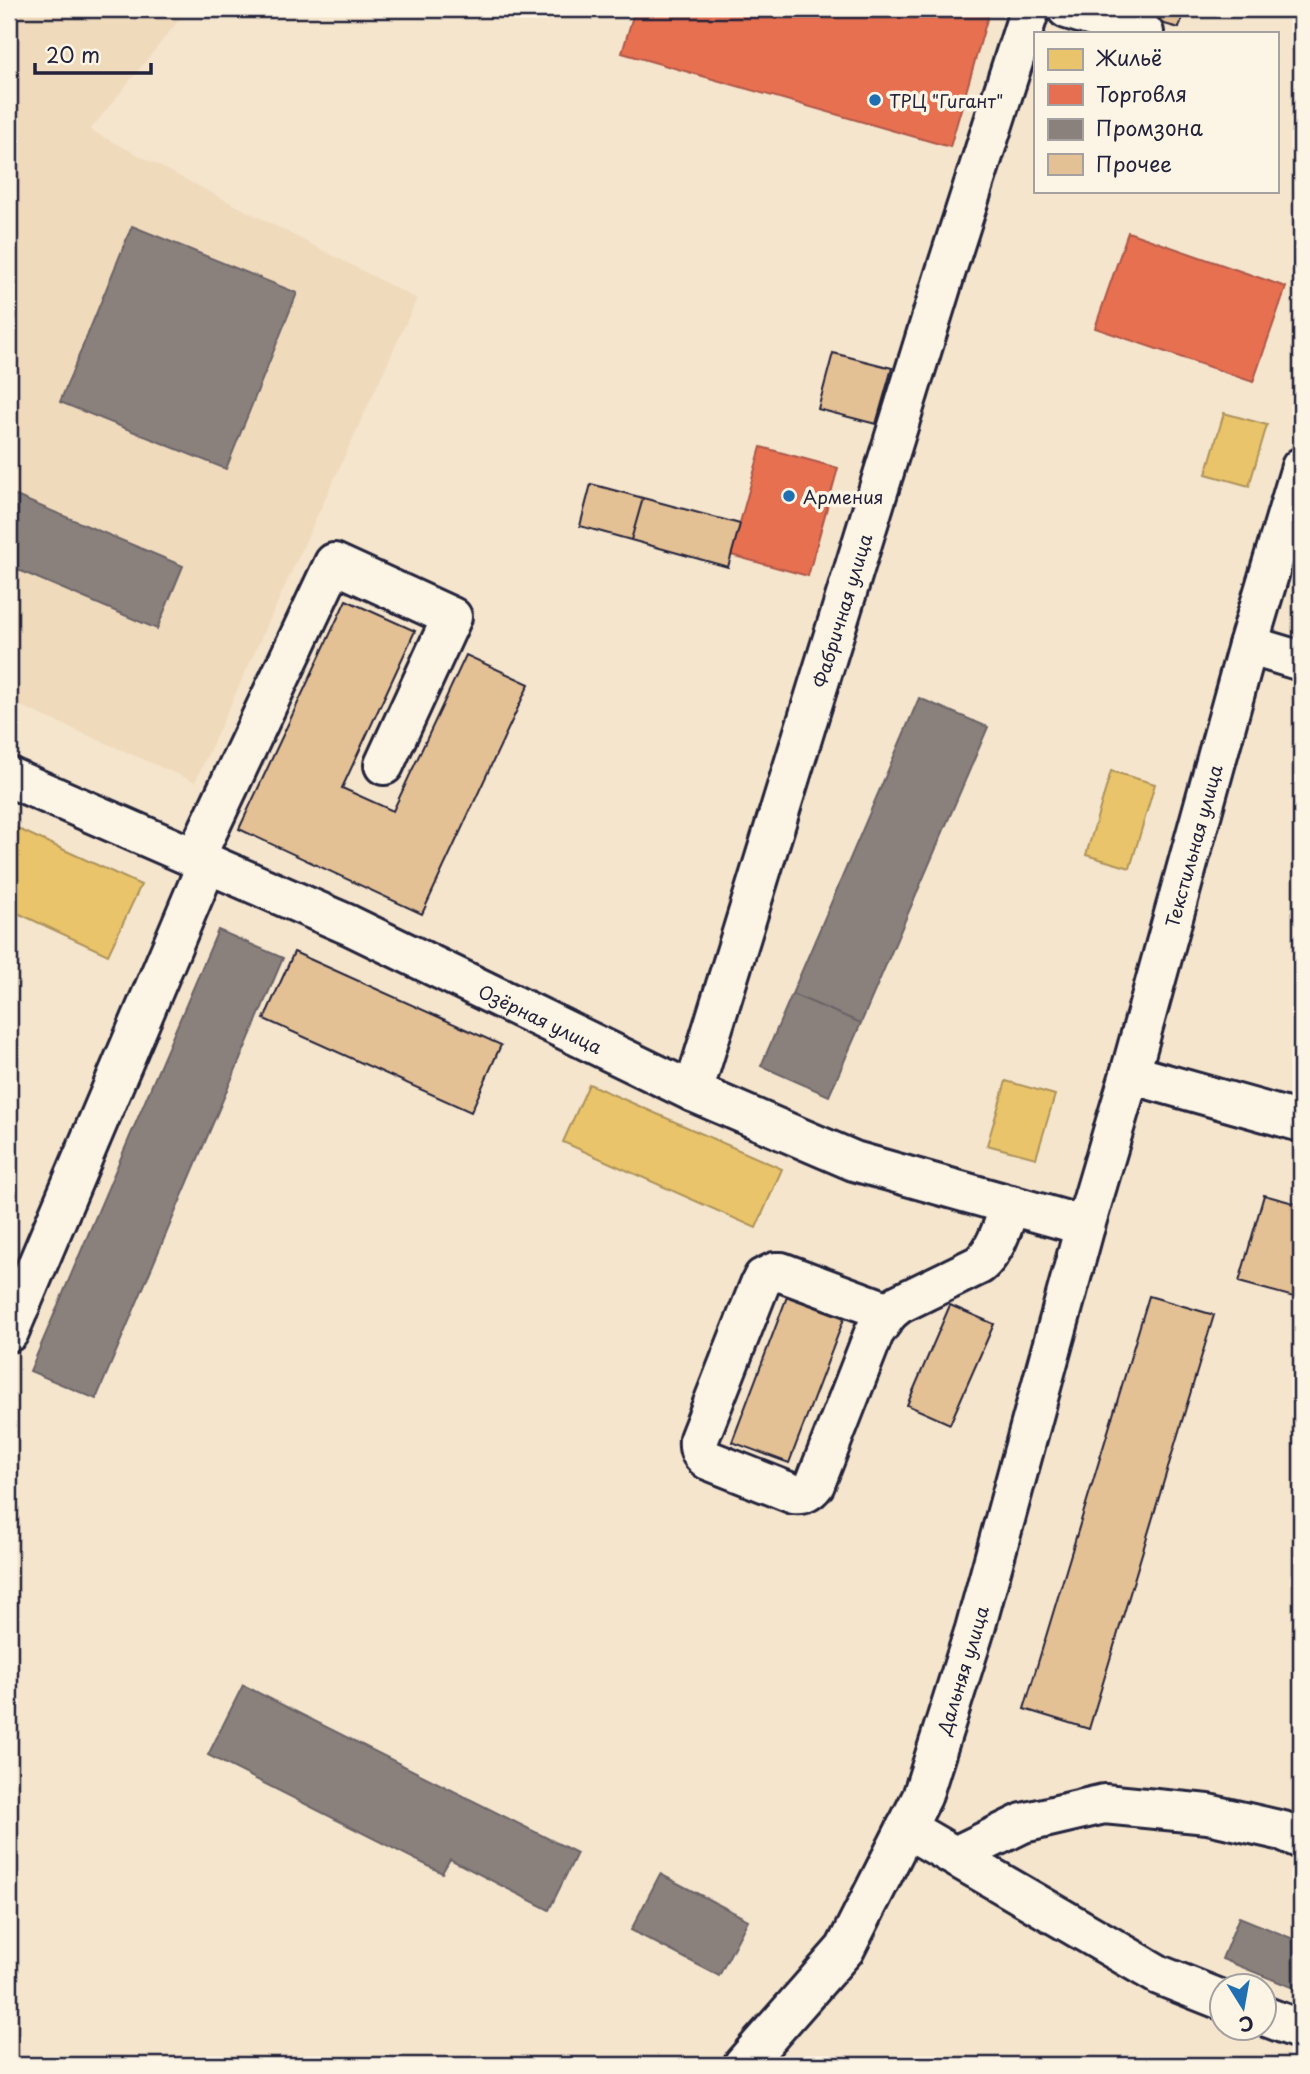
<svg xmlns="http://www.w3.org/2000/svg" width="1310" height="2074" viewBox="0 0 1310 2074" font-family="'Playpen Sans',sans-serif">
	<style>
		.built { fill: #f0dabc }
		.homes { fill: #e9c46a; stroke: #ad935c; stroke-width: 2 }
		.shops { fill: #e76f51; stroke: #ac584a; stroke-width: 2 }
		.industry { fill: #8a817c; stroke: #6b6468; stroke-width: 2 }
		.building { fill: #e4c095; stroke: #22223b; stroke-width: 2 }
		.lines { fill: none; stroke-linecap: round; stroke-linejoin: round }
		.minor-casing { stroke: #22223b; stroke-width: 44 }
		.minor { stroke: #fcf5e5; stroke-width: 38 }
		.poi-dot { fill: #1f6fb2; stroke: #fcf5e5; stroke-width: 2.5 }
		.labels { text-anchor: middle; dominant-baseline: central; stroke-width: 7; stroke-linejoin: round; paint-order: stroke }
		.poi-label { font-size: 18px; fill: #22223b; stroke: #fcf5e5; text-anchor: start }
		.street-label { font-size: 18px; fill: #22223b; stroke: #fcf5e5 }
	</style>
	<rect width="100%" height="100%" fill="#f5e5cd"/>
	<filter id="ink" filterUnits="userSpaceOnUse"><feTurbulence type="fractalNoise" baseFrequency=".0143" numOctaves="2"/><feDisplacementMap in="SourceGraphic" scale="14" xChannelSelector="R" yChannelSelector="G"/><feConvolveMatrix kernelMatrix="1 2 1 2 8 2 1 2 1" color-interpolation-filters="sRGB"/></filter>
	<g filter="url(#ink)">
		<!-- built -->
		<path class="built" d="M9 9H188L90 130 417 299 195 782 9 701Z"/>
		<!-- homes -->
		<path class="homes" d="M1224 413 1267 425 1249 486 1206 474Z
			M1111 771 1155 784 1130 868 1086 855Z
			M14 827 141 885 108 955 9 909V840Z
			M1006 1081 1055 1095 1036 1158 987 1145Z
			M589 1084 782 1169 756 1228 563 1142Z"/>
		<!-- shops -->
		<path class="shops" d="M635 9H990L950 147 622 53Z
			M1128 232 1286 287 1253 382 1095 328Z
			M761 447 838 468 808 576 731 555Z"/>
		<!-- industry -->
		<path class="industry" d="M132 226 297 293 226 469 60 402Z
			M9 493 183 566 157 629 9 566Z
			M919 698 988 727 861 1023 792 994Z
			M218 930 283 958 96 1399 30 1371Z
			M792 994 861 1023 829 1096 761 1066Z
			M243 1685 577 1853 549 1910 450 1859 442 1873 208 1755Z
			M660 1874 748 1920 719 1976 631 1930Z
			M1239 1917 1301 1942V1991L1222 1959Z"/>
		<!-- building -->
		<path class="building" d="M1110 9H1185L1179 28Z
			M833 353 892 368 876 424 818 409Z
			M591 484 643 498 631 540 580 526Z
			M643 498 740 524 728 567 631 540Z
			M346 600 415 631 342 788 393 811 466 655 529 684 422 914 239 829Z
			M294 952 501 1045 471 1112 264 1019Z
			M1264 1195 1301 1205V1299L1239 1282Z
			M788 1294 845 1316 789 1463 732 1442Z
			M1149 1296 1214 1315 1089 1729 1024 1709Z
			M950 1305 994 1324 950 1424 907 1405Z"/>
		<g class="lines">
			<defs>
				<g id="minor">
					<path d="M1067 9 1144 33"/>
					<path d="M1248 645 1301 661"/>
					<path id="s1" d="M9 777 349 925 693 1092 854 1161 1085 1226"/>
					<path d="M195 858 334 563 452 617 384 765"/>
					<path d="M1130 1074 1301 1122"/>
					<path id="s2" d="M693 1092 945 274 1030 9"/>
					<path d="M775 1272H781L889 1312 874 1333 815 1484C809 1492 803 1495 794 1494L708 1460C700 1454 698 1449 699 1439L760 1284 763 1278Z"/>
					<path d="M889 1312 899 1304 979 1265C997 1250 1002 1226 1011 1205"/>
					<path d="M9 1332 207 864"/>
					<path d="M906 1828 1159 1975 1222 2000"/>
					<path d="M955 1856 1023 1823 1104 1804 1208 1814 1283 1831 1301 1839"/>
					<path d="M1264 2016 1301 2030"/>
					<path id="s3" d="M743 2065 845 1949 922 1797 975 1629 1085 1226 1130 1074 1248 645 1301 467"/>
				</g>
			</defs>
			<!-- minor casing -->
			<use href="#minor" class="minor-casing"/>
			<!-- minor -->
			<use href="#minor" class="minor"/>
		</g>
	</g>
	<!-- markers -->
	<g class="poi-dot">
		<circle cx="875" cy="100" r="7"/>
		<circle cx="789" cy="496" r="7"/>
	</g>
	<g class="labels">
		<!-- poi labels -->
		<g class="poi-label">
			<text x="889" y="100">ТРЦ "Гигант"</text>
			<text x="803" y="496">Армения</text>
		</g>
		<!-- street labels -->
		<g class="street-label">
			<text stroke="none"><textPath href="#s2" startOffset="504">Фабричная улица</textPath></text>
			<text stroke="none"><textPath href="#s3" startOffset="1314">Текстильная улица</textPath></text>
			<text stroke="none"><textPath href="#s1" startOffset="584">Озёрная улица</textPath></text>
			<text stroke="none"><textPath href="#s3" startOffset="458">Дальняя улица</textPath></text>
		</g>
	</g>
	<!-- margin -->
	<rect width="1310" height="2074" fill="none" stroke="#fcf5e5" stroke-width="35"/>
	<rect x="18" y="18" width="1275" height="2039" fill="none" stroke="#22223b" stroke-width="2.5" filter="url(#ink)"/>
	<!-- legend -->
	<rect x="1034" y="32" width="245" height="161" fill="#fcf5e5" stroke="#a5a1a1" stroke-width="2"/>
	<rect x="1048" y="49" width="35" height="21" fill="#e9c46a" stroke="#a5a1a1" stroke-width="2"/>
	<text x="1096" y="66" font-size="21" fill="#22223b">Жильё</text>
	<rect x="1048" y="84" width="35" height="21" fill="#e76f51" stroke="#a5a1a1" stroke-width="2"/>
	<text x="1096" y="102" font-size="21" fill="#22223b">Торговля</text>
	<rect x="1048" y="119" width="35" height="21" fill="#8a817c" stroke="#a5a1a1" stroke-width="2"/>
	<text x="1096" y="136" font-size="21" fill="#22223b">Промзона</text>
	<rect x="1048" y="154" width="35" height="21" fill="#e4c095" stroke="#a5a1a1" stroke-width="2"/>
	<text x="1096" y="172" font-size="21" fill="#22223b">Прочее</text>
	<!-- north arrow -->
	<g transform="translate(1243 2007) rotate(169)"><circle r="33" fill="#fcf5e5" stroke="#a5a1a1" stroke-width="2"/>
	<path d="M0-5L12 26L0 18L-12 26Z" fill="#1f6fb2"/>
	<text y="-10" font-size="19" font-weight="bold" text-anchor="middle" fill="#22223b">С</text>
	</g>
	<!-- scale -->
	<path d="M35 63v10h116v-10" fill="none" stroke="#22223b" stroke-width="3.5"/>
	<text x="46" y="63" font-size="21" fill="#22223b" stroke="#fcf5e5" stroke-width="5" paint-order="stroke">20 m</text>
</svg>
